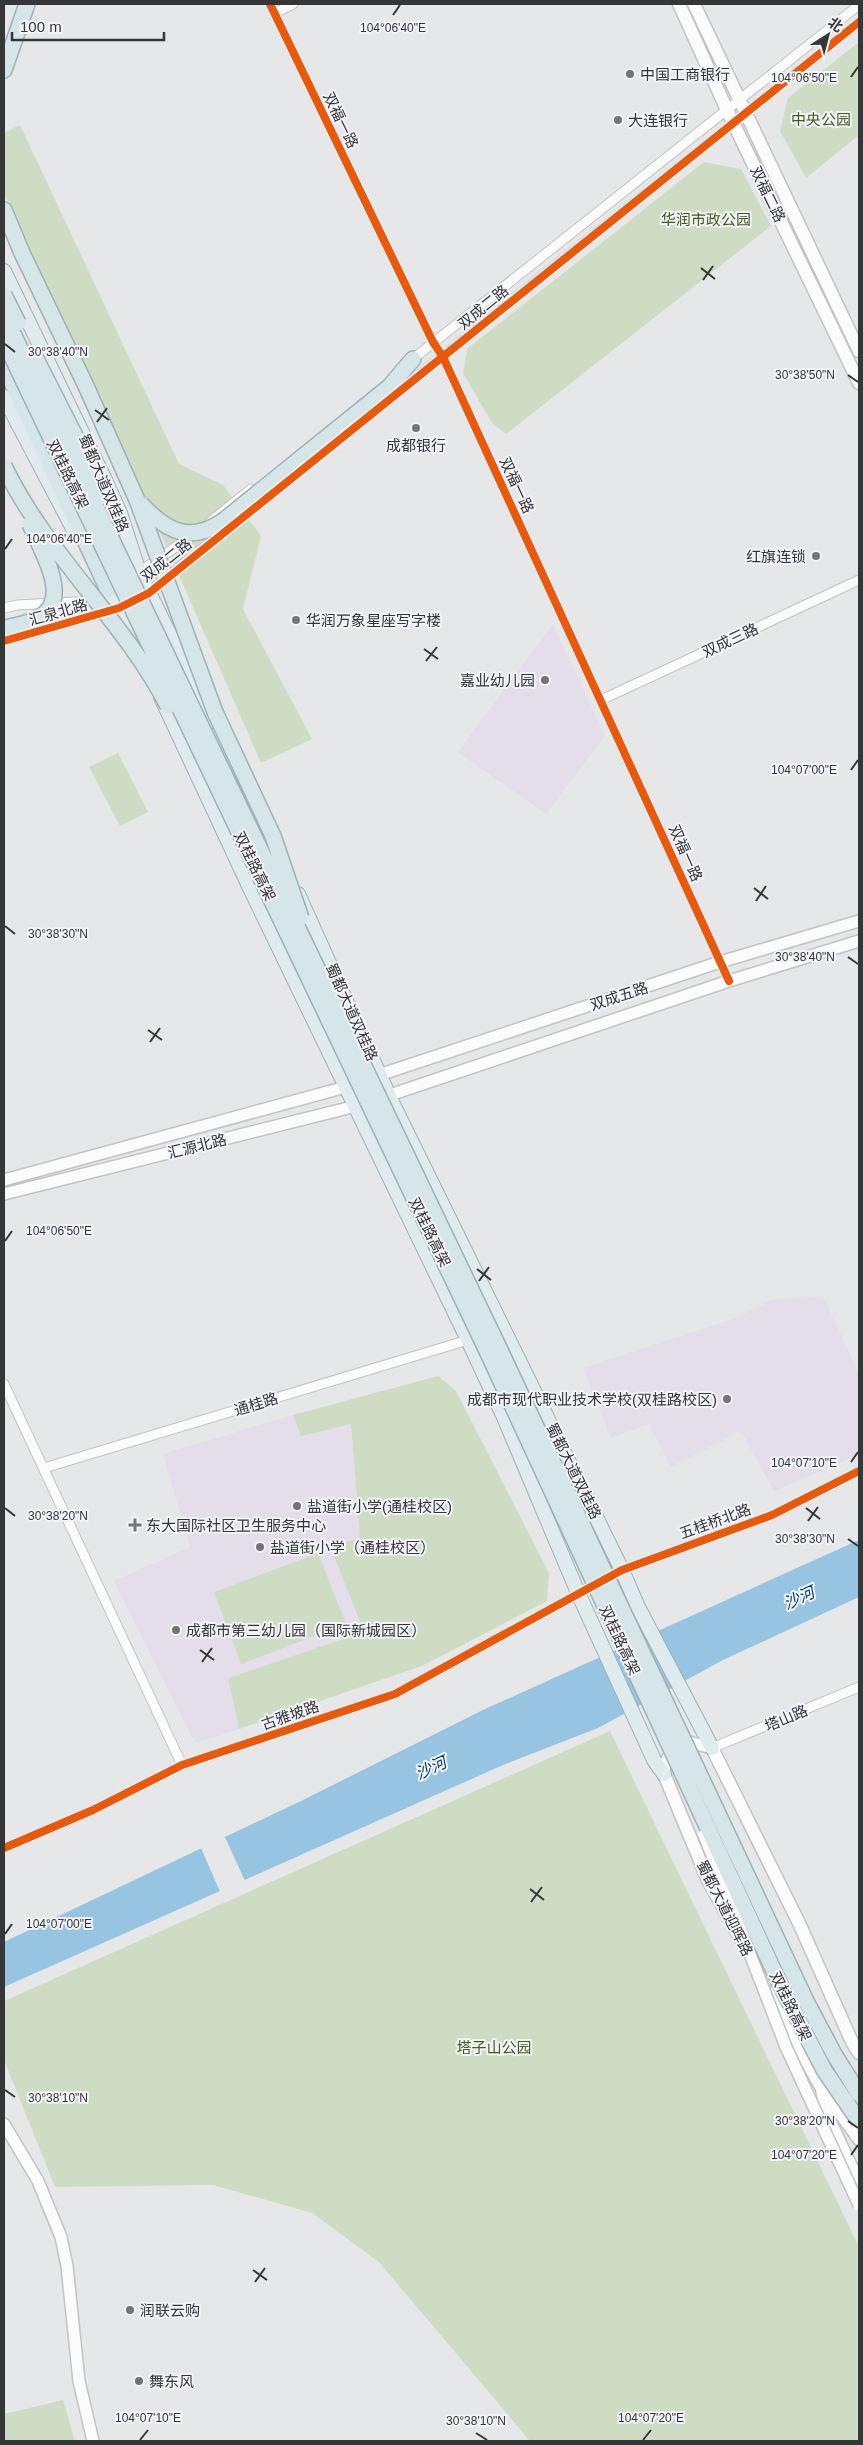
<svg xmlns="http://www.w3.org/2000/svg" width="863" height="2445" viewBox="0 0 863 2445" font-family="Helvetica,'Noto Sans SC',sans-serif">
	<style>
		.education { fill: #e4deea }
		.green { fill: #cfdcc4 }
		.water { fill: #96c4e1 }
		.pier { fill: #e5e7e9 }
		.lines { fill: none; stroke-linecap: round; stroke-linejoin: round }
		.minor-casing { stroke: #c2c3c5; stroke-width: 11 }
		.tertiary-casing { stroke: #c2c3c5; stroke-width: 14 }
		.secondary-casing { stroke: #c2c3c5; stroke-width: 15 }
		.primary-casing { stroke: #9cb2b5; stroke-width: 16 }
		.trunk-casing { stroke: #9cb2b5; stroke-width: 18 }
		.minor { stroke: #fbfbfc; stroke-width: 9 }
		.tertiary { stroke: #fbfbfc; stroke-width: 11 }
		.secondary { stroke: #fbfbfc; stroke-width: 12 }
		.primary { stroke: #dfebed; stroke-width: 14 }
		.trunk { stroke: #d6e6e8; stroke-width: 15 }
		.tertiary-bridge-casing { stroke: #c2c3c5; stroke-width: 14; stroke-linecap: butt }
		.trunk-bridge-casing { stroke: #9cb2b5; stroke-width: 18; stroke-linecap: butt }
		.tertiary-bridge { stroke: #fbfbfc; stroke-width: 11 }
		.trunk-bridge { stroke: #d6e6e8; stroke-width: 15 }
		.cycleway-casing { stroke: #f1f3f8; stroke-width: 11 }
		.cycleway { stroke: #e8590c; stroke-width: 8 }
		.ticks { fill: none; stroke: #353638; stroke-width: 2 }
		.poi-dot { fill: #737476; stroke: #f1f3f8; stroke-width: 2 }
		.labels { text-anchor: middle; dominant-baseline: central; stroke-width: 4; stroke-linejoin: round; paint-order: stroke }
		.poi-label { font-size: 15px; fill: #353638; stroke: #f1f3f8; text-anchor: start }
		.park-label { font-size: 15px; fill: #425c1b; stroke: #f1f3f8 }
		.street-label { font-size: 15px; fill: #353638; stroke: #f1f3f8 }
		.water-label { font-size: 16px; font-style: italic; fill: #013a55; stroke: #f1f3f8 }
		.ticks-label { font-size: 12px; text-anchor: middle; fill: #353638; stroke: #f1f3f8; stroke-width: 4; stroke-linejoin: round; paint-order: stroke }
	</style>
	<rect width="100%" height="100%" fill="#e5e7e9"/>
	<!-- education -->
	<path class="education" d="M553 624 605 736 546 814 458 752Z
		M823 1296 859 1374V1455L774 1491 741 1431 671 1467 649 1424 611 1438 583 1368 733 1319 774 1299Z
		M293 1415 301 1436 351 1423 360 1538 330 1546 364 1633 228 1678 239 1729 195 1743 114 1581 190 1547 163 1454Z"/>
	<!-- green -->
	<path class="green" d="M859 42V135L806 178 780 131 788 98Z
		M20 125 179 464 223 485 261 536 243 609 312 739 261 763 147 502 6 198 4 192V133Z
		M704 162 741 169 771 226 506 434 492 423 463 373 467 349Z
		M118 753 148 812 120 826 89 767Z
		M438 1376 456 1391 549 1573 547 1601 422 1666 239 1729 228 1678 364 1632 330 1546 360 1538 351 1424 301 1436 293 1415Z
		M318 1553 346 1624 241 1664 214 1592Z
		M610 1731 859 2247V2441H530L379 2262 312 2213 213 2185 55 2187 4 2060V2001Z
		M63 2400 75 2441H4V2414Z"/>
	<!-- water -->
	<path class="water" d="M859 1540V1597L723 1660 598 1728 503 1765 4 1987V1942L303 1800 483 1710Z"/>
	<!-- pier -->
	<path class="pier" d="M224 1835 246 1883 221 1894 200 1846Z"/>
	<g class="lines">
		<defs>
			<path id="minor" d="M270 4 433 342 443 357 729 981
				M275 13 293 4
				M409 362 859 5
				M210 522 251 489
				M135 575 196 533
				M146 594 859 22
				M4 608 17 605 75 602
				M44 615 59 611 97 596
				M4 641 109 611
				M601 700 859 580
				M4 1384 182 1765
				M44 1468 468 1340
				M712 1748 859 1687
				M4 1848 93 1810 182 1765 395 1694 622 1570 772 1515 859 1471"/>
			<path id="tertiary" d="M373 1077 720 962 859 921
				M381 1098 729 981 859 941
				M4 1180 353 1085
				M4 1194 364 1104
				M680 1735 689 1742 712 1748
				M664 1774C664 1761 668 1754 679 1748
				M821 2087 826 2112 859 2182
				M4 2124 38 2181 61 2237 67 2266 79 2381 93 2441"/>
			<path id="secondary" d="M679 4 727 110 859 383
				M694 4 859 351
				M712 1748 799 1923 852 2042 859 2053
				M664 1774 708 1880 742 1942
				M769 1993 820 2085 859 2139"/>
			<path id="primary" d="M4 271 105 480 120 513 139 572 212 721
				M4 397 77 536
				M103 580 140 652
				M161 697 250 888 468 1340 503 1415 579 1595 654 1760 664 1774
				M298 894 389 1096 622 1570 638 1607 712 1748"/>
			<path id="trunk" d="M4 70 27 4
				M4 210 22 253
				M4 365 108 590
				M389 387 413 359"/>
		</defs>
		<!-- minor casing -->
		<use href="#minor" class="minor-casing"/>
		<!-- tertiary casing -->
		<use href="#tertiary" class="tertiary-casing"/>
		<!-- secondary casing -->
		<use href="#secondary" class="secondary-casing"/>
		<!-- primary casing -->
		<use href="#primary" class="primary-casing"/>
		<!-- trunk casing -->
		<use href="#trunk" class="trunk-casing"/>
		<!-- minor -->
		<use href="#minor" class="minor"/>
		<!-- tertiary -->
		<use href="#tertiary" class="tertiary"/>
		<!-- secondary -->
		<use href="#secondary" class="secondary"/>
		<!-- primary -->
		<use href="#primary" class="primary"/>
		<!-- trunk -->
		<use href="#trunk" class="trunk"/>
		<defs>
			<path id="tertiary-bridge" d="M704 1835 786 2047 859 2205"/>
			<path id="trunk-bridge" d="M22 253 86 386 137 500 215 712 273 836 301 918
				M4 295 18 323
				M4 315 500 1350 807 2003 834 2054 859 2094
				M4 340 487 1351 780 1984 824 2070 859 2121
				M34 355 106 497
				M4 466C46 554 123 619 168 706
				M141 504C166 531 190 544 223 521L389 387
				M4 628C14 626 25 624 34 620 76 603 41 551 30 524"/>
		</defs>
		<!-- tertiary-bridge casing -->
		<use href="#tertiary-bridge" class="tertiary-bridge-casing"/>
		<!-- trunk-bridge casing -->
		<use href="#trunk-bridge" class="trunk-bridge-casing"/>
		<!-- tertiary-bridge -->
		<use href="#tertiary-bridge" class="tertiary-bridge"/>
		<!-- trunk-bridge -->
		<use href="#trunk-bridge" class="trunk-bridge"/>
		<defs>
			<path id="cycleway" d="M270 4 433 342 443 357 729 981
				M4 641 119 608 149 593 859 22
				M4 1848 93 1810 182 1765 395 1694 622 1570 772 1515 859 1471"/>
		</defs>
		<!-- cycleway casing -->
		<use href="#cycleway" class="cycleway-casing"/>
		<!-- cycleway -->
		<use href="#cycleway" class="cycleway"/>
	</g>
	<!-- ticks -->
	<path class="ticks" d="M393 15 400 5M851 77 858 67M701 268 715 279M703 280 713 266M5 344 15 352M848 375 858 382M95 410 109 420M97 422 107 408M5 549 12 539M424 649 438 659M426 661 437 647M851 770 858 760M754 888 768 899M756 901 766 886M5 926 15 934M848 957 858 964M148 1030 162 1040M150 1042 160 1028M5 1241 12 1231M477 1269 491 1280M479 1281 489 1267M851 1462 858 1452M5 1508 15 1516M806 1508 820 1519M808 1521 818 1507M848 1539 858 1546M200 1650 214 1660M202 1662 212 1648M530 1889 544 1900M531 1902 542 1887M5 1934 12 1924M5 2090 15 2097M848 2121 858 2128M851 2155 858 2145M253 2270 267 2280M255 2282 265 2268M476 2433 487 2440M140 2440 148 2430M643 2440 651 2430"/>
	<!-- markers -->
	<g class="poi-dot">
		<circle cx="630" cy="74" r="5"/>
		<circle cx="618" cy="120" r="5"/>
		<circle cx="416" cy="428" r="5"/>
		<circle cx="816" cy="556" r="5"/>
		<circle cx="296" cy="620" r="5"/>
		<circle cx="545" cy="680" r="5"/>
		<circle cx="727" cy="1399" r="5"/>
		<circle cx="297" cy="1506" r="5"/>
		<path d="M132.5 1517.5h5v5h5v5h-5v5h-5v-5h-5v-5h5z"/>
		<circle cx="260" cy="1547" r="5"/>
		<circle cx="176" cy="1630" r="5"/>
		<circle cx="130" cy="2310" r="5"/>
		<circle cx="139" cy="2381" r="5"/>
	</g>
	<g class="labels">
		<!-- poi labels -->
		<g class="poi-label">
			<text x="640" y="74">中国工商银行</text>
			<text x="628" y="120">大连银行</text>
			<text x="416" y="445" text-anchor="middle">成都银行</text>
			<text x="806" y="556" text-anchor="end">红旗连锁</text>
			<text x="306" y="620">华润万象星座写字楼</text>
			<text x="535" y="680" text-anchor="end">嘉业幼儿园</text>
			<text x="717" y="1399" text-anchor="end">成都市现代职业技术学校(双桂路校区)</text>
			<text x="307" y="1506">盐道街小学(通桂校区)</text>
			<text x="146" y="1525">东大国际社区卫生服务中心</text>
			<text x="270" y="1547">盐道街小学（通桂校区）</text>
			<text x="186" y="1630">成都市第三幼儿园（国际新城园区）</text>
			<text x="140" y="2310">润联云购</text>
			<text x="149" y="2381">舞东风</text>
		</g>
		<!-- park labels -->
		<g class="park-label">
			<text x="821" y="119">中央公园</text>
			<text x="706" y="219">华润市政公园</text>
			<text x="494" y="2047">塔子山公园</text>
		</g>
		<!-- street labels -->
		<g class="street-label">
			<text transform="translate(341 120) rotate(64)">双福一路</text>
			<text transform="translate(768 194) rotate(64)">双福二路</text>
			<text transform="translate(483 307) rotate(-39)">双成二路</text>
			<text transform="translate(68 474) rotate(64)">双桂路高架</text>
			<text transform="translate(104 483) rotate(67)">蜀都大道双桂路</text>
			<text transform="translate(517 485) rotate(65)">双福一路</text>
			<text transform="translate(166 560) rotate(-38)">双成二路</text>
			<text transform="translate(58 612) rotate(-16)">汇泉北路</text>
			<text transform="translate(730 640) rotate(-25)">双成三路</text>
			<text transform="translate(686 853) rotate(66)">双福一路</text>
			<text transform="translate(255 866) rotate(64)">双桂路高架</text>
			<text transform="translate(619 996) rotate(-18)">双成五路</text>
			<text transform="translate(352 1012) rotate(66)">蜀都大道双桂路</text>
			<text transform="translate(197 1146) rotate(-14)">汇源北路</text>
			<text transform="translate(430 1232) rotate(64)">双桂路高架</text>
			<text transform="translate(256 1404) rotate(-17)">通桂路</text>
			<text transform="translate(574 1471) rotate(64)">蜀都大道双桂路</text>
			<text transform="translate(715 1521) rotate(-20)">五桂桥北路</text>
			<text transform="translate(620 1640) rotate(65)">双桂路高架</text>
			<text transform="translate(290 1715) rotate(-19)">古雅坡路</text>
			<text transform="translate(786 1718) rotate(-23)">塔山路</text>
			<text transform="translate(725 1908) rotate(63)">蜀都大道迎晖路</text>
			<text transform="translate(791 2006) rotate(64)">双桂路高架</text>
		</g>
		<!-- water labels -->
		<g class="water-label">
			<text transform="translate(799 1598) rotate(-25)">沙河</text>
			<text transform="translate(431 1768) rotate(-25)">沙河</text>
		</g>
	</g>
	<g class="ticks-label">
		<text x="393" y="32">104°06'40"E</text>
		<text x="804" y="82">104°06'50"E</text>
		<text x="58" y="356">30°38'40"N</text>
		<text x="805" y="379">30°38'50"N</text>
		<text x="59" y="543">104°06'40"E</text>
		<text x="804" y="774">104°07'00"E</text>
		<text x="58" y="938">30°38'30"N</text>
		<text x="805" y="961">30°38'40"N</text>
		<text x="59" y="1235">104°06'50"E</text>
		<text x="804" y="1467">104°07'10"E</text>
		<text x="58" y="1520">30°38'20"N</text>
		<text x="805" y="1543">30°38'30"N</text>
		<text x="59" y="1928">104°07'00"E</text>
		<text x="58" y="2102">30°38'10"N</text>
		<text x="805" y="2125">30°38'20"N</text>
		<text x="804" y="2159">104°07'20"E</text>
		<text x="148" y="2422">104°07'10"E</text>
		<text x="651" y="2422">104°07'20"E</text>
		<text x="476" y="2425">30°38'10"N</text>
	</g>
	<!-- border -->
	<rect width="863" height="2445" fill="none" stroke="#353638" stroke-width="10"/>
	<!-- north arrow -->
	<g transform="translate(828 35) rotate(36)" stroke="#f1f3f8" stroke-width="4" paint-order="stroke">
	<path d="M0-4L9 19L0 12L-9 19Z" fill="#353638"/>
	<text y="-8" font-size="14" font-weight="bold" text-anchor="middle" fill="#353638">北</text>
	</g>
	<!-- scale -->
	<path d="M12 32v8h152v-8" fill="none" stroke="#353638" stroke-width="2.5"/>
	<text x="20" y="32" font-size="15" fill="#353638" stroke="#f1f3f8" stroke-width="4" paint-order="stroke">100 m</text>
</svg>
